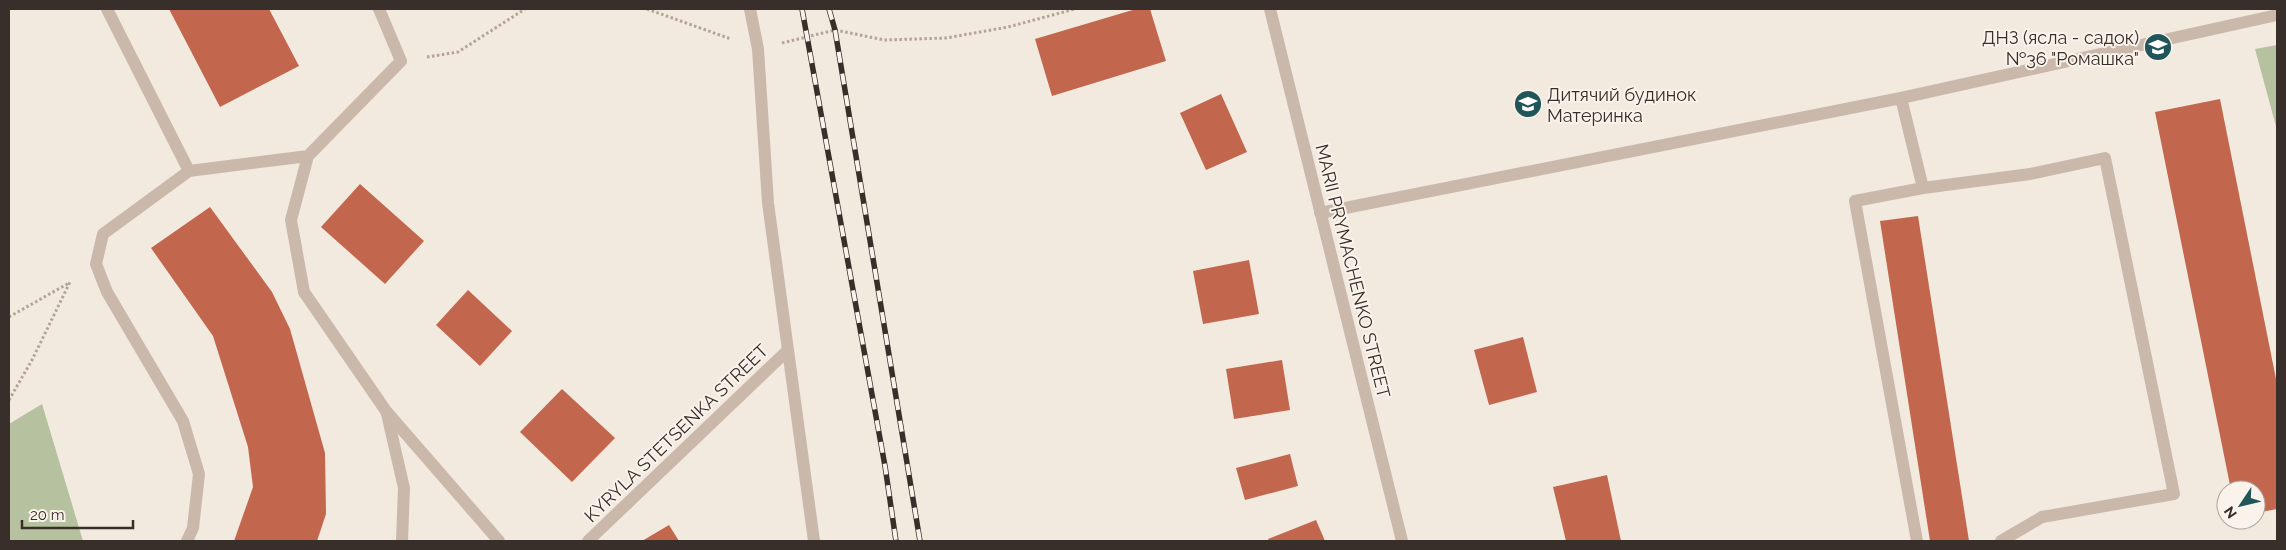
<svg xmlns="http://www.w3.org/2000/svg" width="2286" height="550" viewBox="0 0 2286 550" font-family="Raleway,sans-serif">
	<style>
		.green { fill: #b6c19f }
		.building { fill: #c2674d }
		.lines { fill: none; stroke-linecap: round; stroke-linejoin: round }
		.path { stroke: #b6a395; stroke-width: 3; stroke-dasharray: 2.5 2.5; stroke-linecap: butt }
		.minor { stroke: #cab9ab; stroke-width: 12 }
		.rail-casing { stroke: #382e2a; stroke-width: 5.5 }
		.rail { stroke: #faf3ec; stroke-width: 4; stroke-dasharray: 11; stroke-linecap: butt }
		.labels { text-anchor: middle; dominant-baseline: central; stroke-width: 4; stroke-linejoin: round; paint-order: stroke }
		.poi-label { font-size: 18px; fill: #382e2a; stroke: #faf3ec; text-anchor: end }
		.street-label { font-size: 18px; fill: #382e2a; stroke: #faf3ec }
	</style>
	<rect width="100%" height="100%" fill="#f2e9df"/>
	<!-- green -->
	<path class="green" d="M2277 45V130L2255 49Z
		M42 404 83 541H9V424Z"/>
	<!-- building -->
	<path class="building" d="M169 9H269L299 66 220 107Z
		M1136 9H1150L1166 61 1052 96 1035 39Z
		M1221 94 1247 152 1206 170 1180 113Z
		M2220 99 2277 384V509L2256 513V490H2231L2155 112Z
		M360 184 424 241 385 284 321 227Z
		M210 207 272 292 290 329 325 453 326 514 317 541H234L253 487 248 447 213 336 151 248Z
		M1918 216 1969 541H1930L1880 221Z
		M1249 260 1259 314 1203 324 1193 271Z
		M468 290 512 331 480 366 436 325Z
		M1523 337 1537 392 1489 405 1474 350Z
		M1282 360 1290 410 1234 419 1226 369Z
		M562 389 615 438 572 482 520 432Z
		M1290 454 1298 486 1245 500 1236 468Z
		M1607 475 1621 541H1566L1553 487Z
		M1316 520 1325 541H1269L1268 539Z
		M669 525 679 541H642Z"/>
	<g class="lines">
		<!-- path -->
		<path class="path" d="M647 9 731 39
			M782 43 835 30 884 40 946 38 1008 27 1075 9
			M427 57 458 52 525 9
			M9 317 69 283
			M9 400 32 360 70 282"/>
		<!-- minor -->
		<path class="minor" d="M107 9 189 171
			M379 9 401 61 308 156 291 220 304 292 386 411 499 541
			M750 9 758 49 768 203 814 541
			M1270 9 1402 541
			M1901 98 1923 188 2030 174 2105 158 2174 494 2042 517 2001 541
			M1320 213 1901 98 2277 15
			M387 414 404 488 402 541
			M187 541 193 528 199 474 183 421 107 292 96 264 103 234 189 171 308 156
			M588 541 788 350
			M1917 541 1855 201 1923 188"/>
		<defs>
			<path id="rail" d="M802 9 885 466 896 541
				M829 9 835 30 920 541"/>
		</defs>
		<!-- rail casing -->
		<use href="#rail" class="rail-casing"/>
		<!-- rail -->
		<use href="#rail" class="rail"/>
	</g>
	<!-- icons -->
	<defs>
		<symbol id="school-disc" viewBox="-11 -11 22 22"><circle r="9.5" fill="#205659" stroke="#faf3ec"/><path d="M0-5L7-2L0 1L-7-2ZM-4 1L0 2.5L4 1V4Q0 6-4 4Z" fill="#fff"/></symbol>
	</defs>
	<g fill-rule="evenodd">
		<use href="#school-disc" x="2142" y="31" width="32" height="32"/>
		<use href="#school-disc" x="1512" y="88" width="32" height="32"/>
	</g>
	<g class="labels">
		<!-- poi labels -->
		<g class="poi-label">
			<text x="2139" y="37">ДНЗ (ясла - садок)<tspan x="2139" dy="21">№36 "Ромашка"</tspan></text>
			<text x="1547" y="94" text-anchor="start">Дитячий будинок<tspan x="1547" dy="21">Материнка</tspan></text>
		</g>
		<!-- street labels -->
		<g class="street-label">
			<text transform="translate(1353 271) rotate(76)">MARII PRYMACHENKO STREET</text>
			<text transform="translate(676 433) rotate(-44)">KYRYLA STETSENKA STREET</text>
		</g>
	</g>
	<!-- border -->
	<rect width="2286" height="550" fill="none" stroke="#382e2a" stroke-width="20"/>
	<!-- north arrow -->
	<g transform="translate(2241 505) rotate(235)"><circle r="24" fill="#faf3ec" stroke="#aca49e"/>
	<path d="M0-4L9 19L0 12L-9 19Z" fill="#205659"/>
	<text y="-8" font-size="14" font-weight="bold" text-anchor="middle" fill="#382e2a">N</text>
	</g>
	<!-- scale -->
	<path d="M22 520v8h111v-8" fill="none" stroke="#382e2a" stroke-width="2.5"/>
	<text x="30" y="520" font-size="15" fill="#382e2a" stroke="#faf3ec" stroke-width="4" paint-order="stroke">20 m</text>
</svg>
